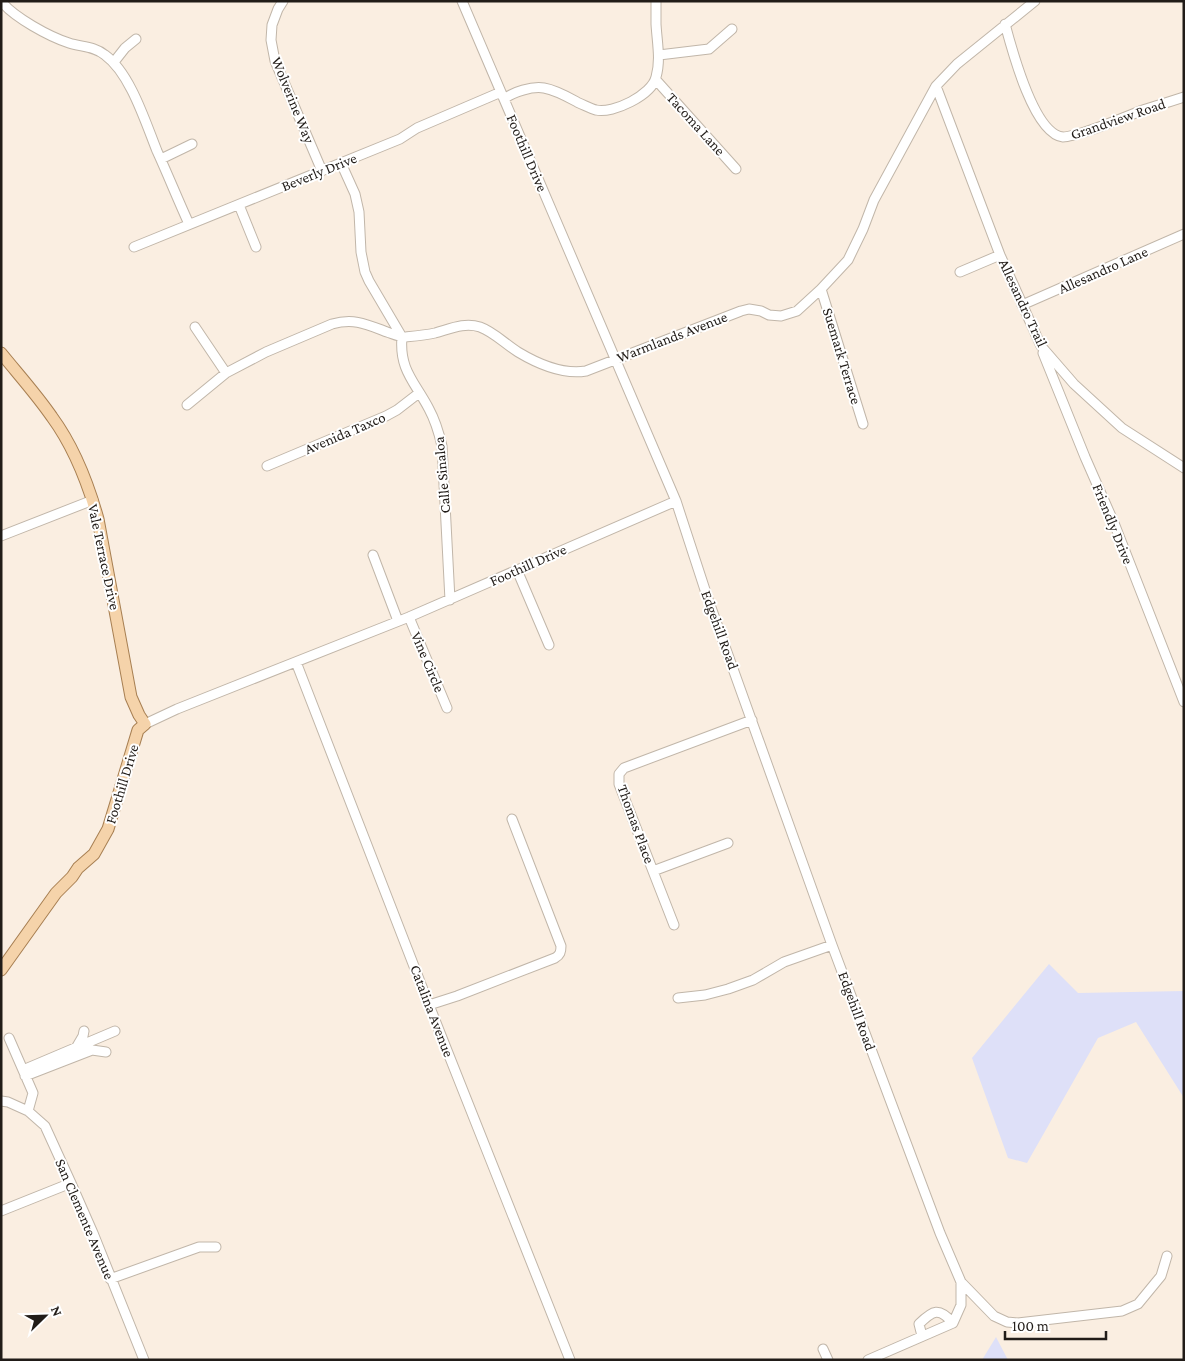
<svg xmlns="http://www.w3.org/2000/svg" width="1185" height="1361" viewBox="0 0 1185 1361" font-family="'Crimson Pro',serif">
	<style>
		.green { fill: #dee0f8 }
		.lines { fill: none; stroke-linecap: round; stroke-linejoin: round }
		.minor-casing { stroke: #c1b6a9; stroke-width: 11 }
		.major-casing { stroke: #a77f52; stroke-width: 13 }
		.minor { stroke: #fff; stroke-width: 9 }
		.major { stroke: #f5d3aa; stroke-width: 11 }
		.labels { text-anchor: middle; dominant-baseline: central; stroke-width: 4; stroke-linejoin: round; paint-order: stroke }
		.street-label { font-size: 15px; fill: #211c18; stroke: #fff }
	</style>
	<rect width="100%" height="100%" fill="#faeee1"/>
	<!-- green -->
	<path class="green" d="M1049 964 1078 993 1184 991V1098L1136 1022 1098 1038 1027 1163 1008 1158 972 1058Z
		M996 1337 1008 1360H982Z"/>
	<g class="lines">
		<defs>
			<path id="minor" d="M1 1C13 17 50 37 69 43 81 47 94 46 105 55 130 73 145 121 157 151 168 175 178 200 189 224
				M283 1 278 9 272 25 271 40 275 61 322 171
				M462 1 676 501 708 599 832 945 940 1233 961 1282 994 1316 1007 1322 1018 1323 1122 1311 1138 1304 1161 1276 1167 1256
				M1005 24C1012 50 1034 134 1063 137 1068 137 1073 135 1078 134 1100 128 1122 118 1143 110 1157 105 1170 102 1184 97
				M659 55 709 49 732 29
				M114 62 125 48 136 39
				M656 80 736 169
				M936 86 1000 255 1041 346 1074 384 1122 428 1184 468
				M504 99C513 92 532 86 544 88 556 90 568 97 579 103 584 105 591 109 596 110 613 114 652 95 656 77 661 60 657 42 656 24 656 17 656 9 656 1
				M161 159 192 144
				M341 163 355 194 359 212 361 252 365 272 369 281 402 337C399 370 415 382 429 409 435 420 439 433 442 446L450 600
				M239 205 256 247
				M134 247 400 139 417 128 501 92
				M960 272 1000 255
				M821 289 863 424
				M1022 305 1184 234
				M195 327 226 373
				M1043 353 1085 457 1114 523 1184 702
				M187 405 226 373 266 352 332 324C354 318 366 324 387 332 393 334 399 337 405 337 415 336 426 335 435 333 450 329 464 322 480 327 494 332 505 344 518 352 538 364 562 375 586 371L741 311 749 309 761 311 769 315 781 316 797 311 821 289 848 260 863 229 874 200 936 86 957 64 1035 1
				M267 466 386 416 397 410 419 393
				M1 536 93 500
				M373 555 398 621
				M517 570 549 645
				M409 617 447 708
				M296 662 429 1005 570 1360
				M145 724 177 709 409 617 676 501
				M653 871 728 843
				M674 925 619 784V774L624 768 752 720
				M678 998 705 995 728 989 753 980 784 962 832 945
				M429 1005 457 996 555 958C560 955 561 952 561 946L512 819
				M9 1038 33 1093 28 1111
				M76 1048 83 1036 84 1031
				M23 1070 115 1031
				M25 1076 92 1050 106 1052
				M1 1101 8 1102 28 1111 45 1126 71 1183 93 1233 144 1360
				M1 1211 71 1183
				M110 1279 199 1247H216
				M922 1336 919 1324C933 1310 939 1307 953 1323
				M823 1349 828 1360
				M868 1360 953 1323 961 1305V1282"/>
			<path id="major" d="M1 353C18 374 37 395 52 417 74 447 88 483 98 519L131 697 139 715 145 724 138 730 108 829 94 854 78 868 72 877 56 893 1 970"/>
		</defs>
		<!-- minor casing -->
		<use href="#minor" class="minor-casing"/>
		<!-- major casing -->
		<use href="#major" class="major-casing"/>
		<!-- minor -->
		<use href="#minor" class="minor"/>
		<!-- major -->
		<use href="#major" class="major"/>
	</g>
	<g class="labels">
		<!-- street labels -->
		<g class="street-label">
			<text transform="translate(293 100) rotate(68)">Wolverine Way</text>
			<text transform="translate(1118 119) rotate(-19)">Grandview Road</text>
			<text transform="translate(696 124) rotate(48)">Tacoma Lane</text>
			<text transform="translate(527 153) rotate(67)">Foothill Drive</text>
			<text transform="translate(319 172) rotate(-22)">Beverly Drive</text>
			<text transform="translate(1103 270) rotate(-24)">Allesandro Lane</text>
			<text transform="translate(1023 303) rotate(65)">Allesandro Trail</text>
			<text transform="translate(672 337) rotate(-21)">Warmlands Avenue</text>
			<text transform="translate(842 356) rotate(73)">Suemark Terrace</text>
			<text transform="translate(345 433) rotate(-23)">Avenida Taxco</text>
			<text transform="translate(442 475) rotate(-95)">Calle Sinaloa</text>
			<text transform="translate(1113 524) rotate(68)">Friendly Drive</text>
			<text transform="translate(104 557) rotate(78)">Vale Terrace Drive</text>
			<text transform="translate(528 565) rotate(-24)">Foothill Drive</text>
			<text transform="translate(720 630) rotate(70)">Edgehill Road</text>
			<text transform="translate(428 662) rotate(67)">Vine Circle</text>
			<text transform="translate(122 784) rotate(-73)">Foothill Drive</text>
			<text transform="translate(636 824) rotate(70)">Thomas Place</text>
			<text transform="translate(432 1011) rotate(69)">Catalina Avenue</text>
			<text transform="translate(857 1011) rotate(70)">Edgehill Road</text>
			<text transform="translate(85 1219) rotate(67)">San Clemente Avenue</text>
		</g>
	</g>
	<!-- border -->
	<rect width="1185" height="1361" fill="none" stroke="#211c18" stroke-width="5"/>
	<!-- north arrow -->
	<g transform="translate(45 1316) rotate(67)" stroke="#ffffff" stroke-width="4" paint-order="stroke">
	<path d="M0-4L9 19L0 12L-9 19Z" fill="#211c18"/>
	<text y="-8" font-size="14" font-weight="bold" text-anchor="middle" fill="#211c18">N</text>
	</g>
	<!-- scale -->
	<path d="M1005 1331v8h101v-8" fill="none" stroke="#211c18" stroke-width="2.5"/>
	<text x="1012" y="1331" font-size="15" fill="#211c18" stroke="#ffffff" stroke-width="4" paint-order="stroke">100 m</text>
</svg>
